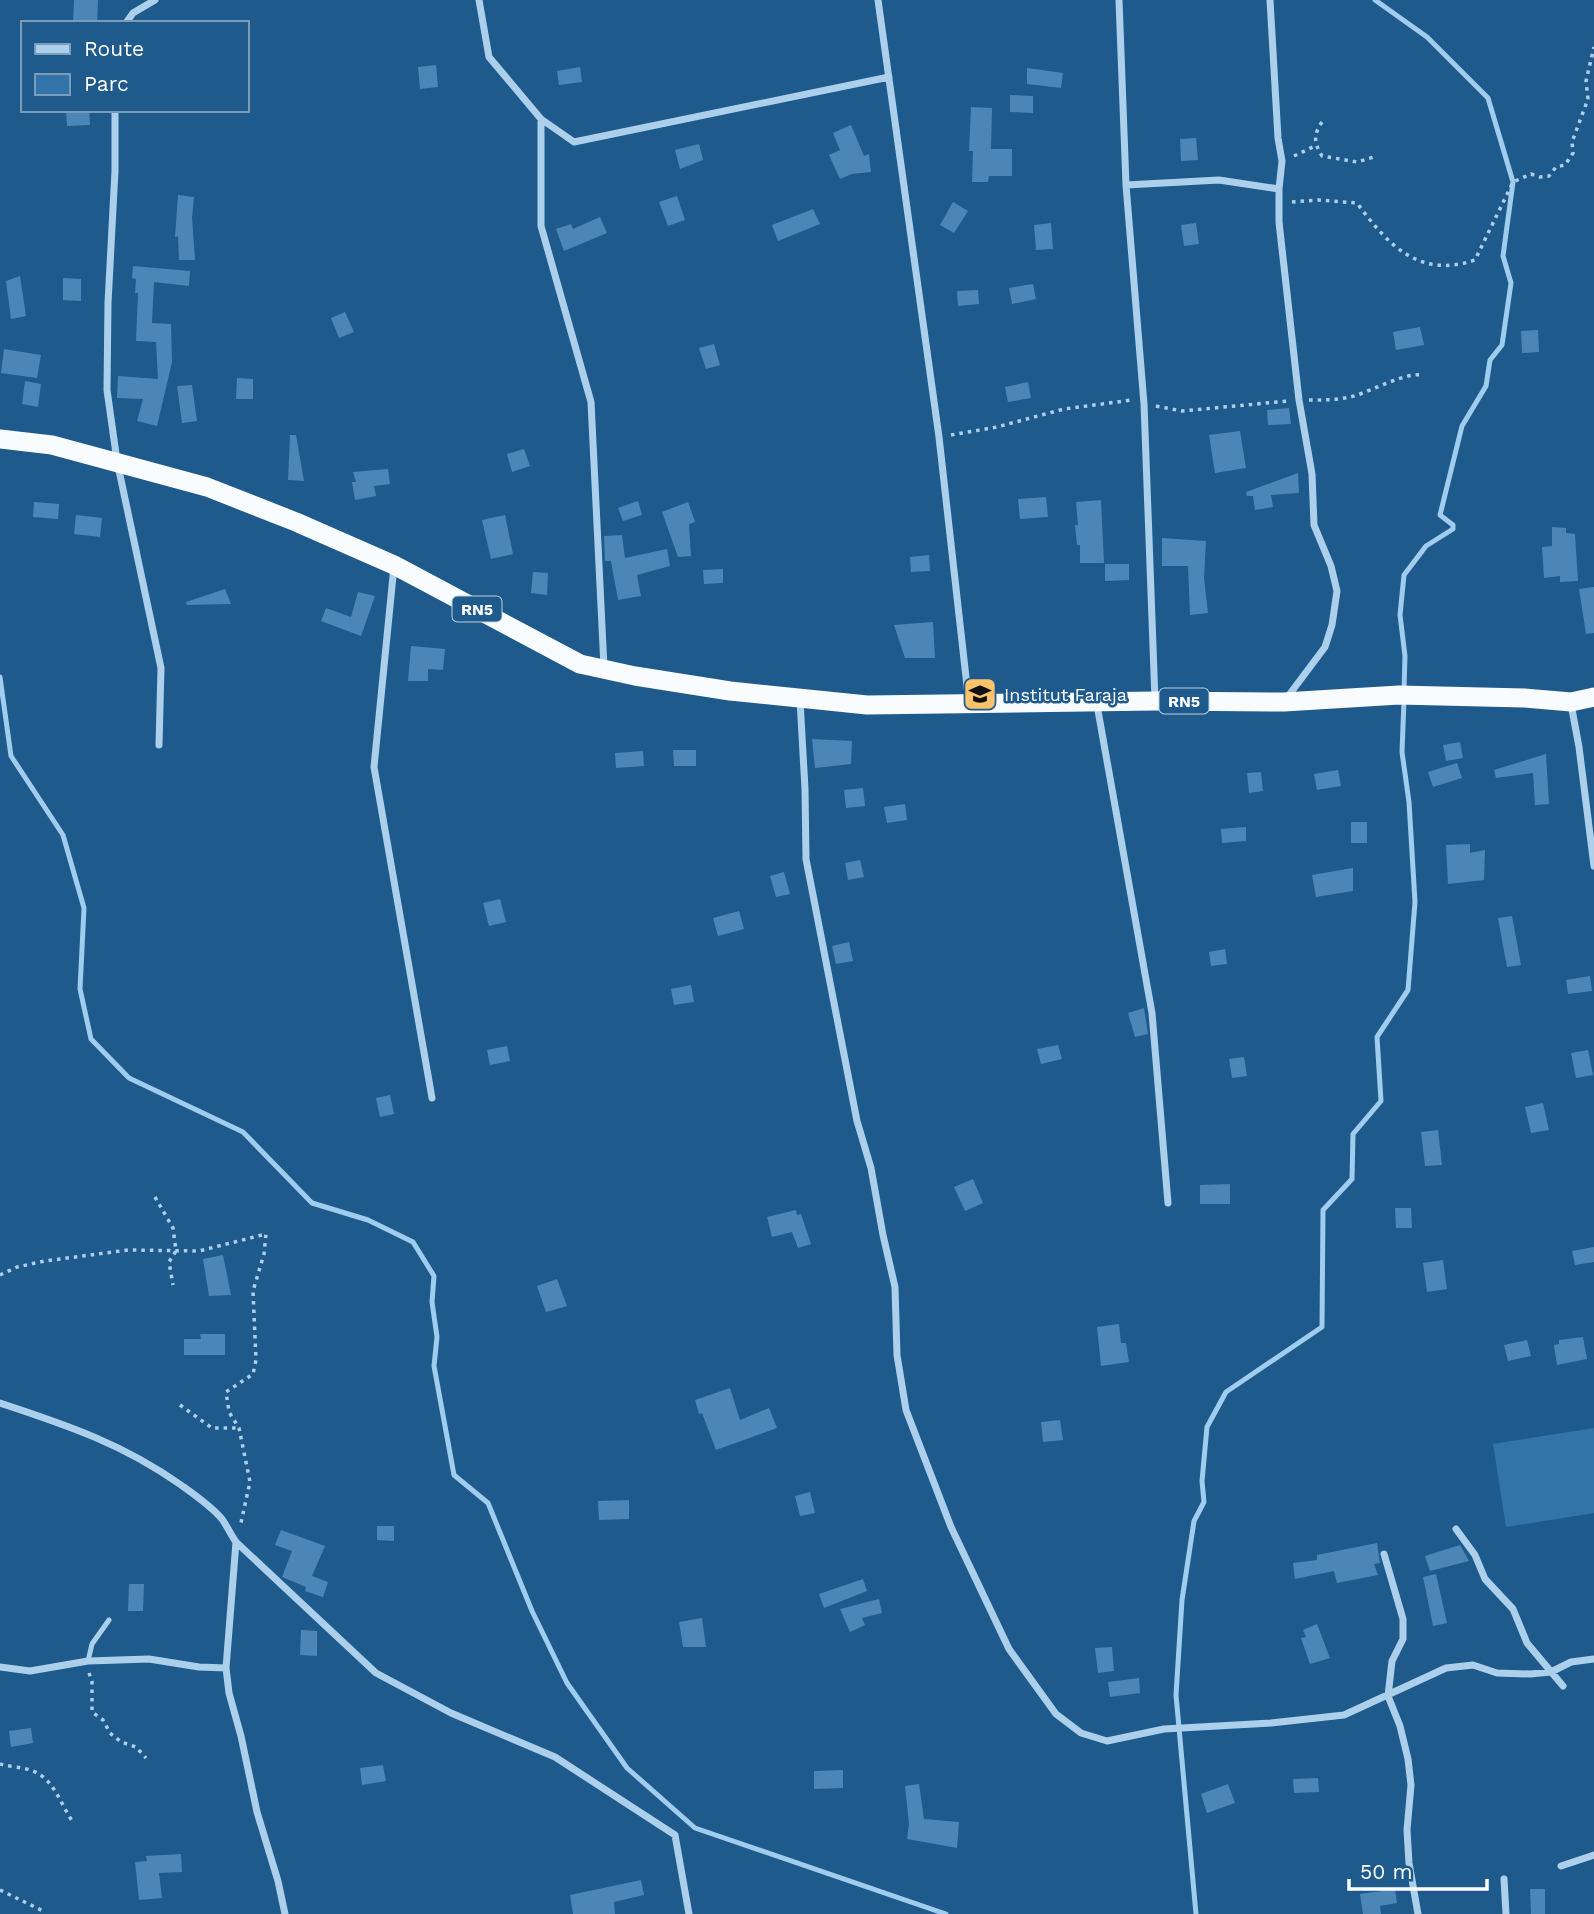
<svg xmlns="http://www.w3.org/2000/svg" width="1594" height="1914" viewBox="0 0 1594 1914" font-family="'Work Sans',sans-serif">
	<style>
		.green { fill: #3274aa }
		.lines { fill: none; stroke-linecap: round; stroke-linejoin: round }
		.stream { stroke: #a0ccee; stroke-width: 5 }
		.building { fill: #4b86b6 }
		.path { stroke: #acd0ec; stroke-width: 3.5; stroke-dasharray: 3.5 5; stroke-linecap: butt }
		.service { stroke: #acd0ec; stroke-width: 5 }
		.minor { stroke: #acd0ec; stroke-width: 7 }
		.trunk { stroke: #f8fcff; stroke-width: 19 }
		.labels { text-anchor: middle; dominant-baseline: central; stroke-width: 5; stroke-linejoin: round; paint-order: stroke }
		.shield { fill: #1f5a8d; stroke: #bccedd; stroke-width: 2 }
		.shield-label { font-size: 16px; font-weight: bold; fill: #fff }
		.poi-label { font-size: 18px; fill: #fff; stroke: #1f5a8d; text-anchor: start }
	</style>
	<rect width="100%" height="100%" fill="#1f5a8d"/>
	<!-- green -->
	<path class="green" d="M1594 1428V1513L1506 1527 1493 1444Z"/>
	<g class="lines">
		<!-- stream -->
		<path class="stream" d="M1375 0 1427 37 1488 98 1513 182 1503 256 1511 283 1502 345 1490 360 1486 386 1462 426 1440 515 1453 525V529L1426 546 1404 575 1400 615 1405 656 1404 690
			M0 677 11 756 63 835 84 908 80 989 91 1039 129 1078 243 1132 312 1203 368 1220 413 1242 434 1276 432 1302 437 1337 434 1366 454 1475 488 1503 532 1611 567 1683 627 1768 695 1828 946 1914
			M1196 1914 1176 1695 1182 1600 1194 1521 1204 1502 1202 1481 1207 1427 1226 1392 1322 1327 1323 1210 1352 1179 1353 1134 1381 1101 1377 1037 1408 990 1415 902 1409 802 1402 752 1404 700"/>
	</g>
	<!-- building -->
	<path class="building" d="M74 0H98L97 23H73Z
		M436 65 438 87 420 89 418 67Z
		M580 67 582 82 559 85 557 71Z
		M1027 68 1063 73 1061 88 1027 84Z
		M1010 95 1033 96V113L1010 112Z
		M971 107 992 108 991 149H1012V176H989L988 182H972L973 151H969Z
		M66 110H89L90 125 67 126Z
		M851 125 864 156 869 154 871 172 852 174 840 179 829 155 840 150 833 133Z
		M1196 138 1198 160 1181 161 1180 139Z
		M699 144 703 160 680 169 675 150Z
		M178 195 194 197 192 217 195 260H179L178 236 175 237Z
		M677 196 685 220 668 226 659 202Z
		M953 202 968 211 954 233 940 225Z
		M813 209 820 224 778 241 772 225Z
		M600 217 607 233 564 251 556 229 571 224 573 229Z
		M1051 223 1053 249 1036 250 1034 225Z
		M1196 223 1199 244 1184 246 1181 225Z
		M133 266 190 271 189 286 154 282 152 323 171 324 172 362 157 426 137 421 143 399 117 398 118 376 158 379 156 342 136 341 138 293H135L136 279 132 278Z
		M20 276 26 316 11 319 6 281Z
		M63 278 81 279V301L63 300Z
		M1033 284 1036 299 1012 304 1009 288Z
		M978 290 979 304 958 306 957 291Z
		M345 312 354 332 339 338 331 318Z
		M1420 327 1424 345 1396 350 1393 332Z
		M1538 330 1539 352 1522 353 1521 331Z
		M714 344 720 365 706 369 699 348Z
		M4 349 41 355 37 378 1 373Z
		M237 378 253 379V399H236Z
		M25 381 41 384 38 407 22 404Z
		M1028 382 1031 398 1008 402 1005 387Z
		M192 385 197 421 182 423 177 386Z
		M1289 408 1291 424 1268 425 1267 410Z
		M1240 431 1246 468 1215 473 1209 435Z
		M290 435H296L304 481 288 480Z
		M524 449 530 466 512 472 507 454Z
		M388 469 390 484 374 486 376 496 355 500 352 482H356L353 472Z
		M1298 473 1299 493 1271 495 1273 507 1255 510 1253 496H1247L1246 492Z
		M1046 497 1048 517 1020 519 1018 499Z
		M1101 500 1104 563H1080V545H1077L1075 525H1078L1076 502Z
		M638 501 642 515 623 521 618 508Z
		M34 502 59 504 58 519 33 517Z
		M688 502 695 522 689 524 691 556 678 557 662 512Z
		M76 515 102 518 100 537 74 534Z
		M505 515 513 554 491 559 482 520Z
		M1552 527 1566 528V533L1575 534 1578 581 1560 582V576L1544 578 1542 547 1552 546Z
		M622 535 625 558 667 549 670 566 637 575 641 596 618 600 611 561H605L604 536Z
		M1162 538 1206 541 1204 578 1208 613 1190 615 1188 566H1162Z
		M929 555 930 571 911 572 910 557Z
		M1105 564H1129V580L1105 581Z
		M723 569V583L704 584 703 570Z
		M533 572 548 573 547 595 531 593Z
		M1594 587V633L1586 634 1579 589Z
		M225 589 231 604 187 605 186 602Z
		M358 592 375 596 361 636 321 621 326 608 351 617Z
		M933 622 935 658H905L894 625Z
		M411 646 445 649 443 670 428 669V681H408Z
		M812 739 852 741 851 764 815 768Z
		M1460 742 1463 758 1446 761 1443 745Z
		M673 750H696V766H674Z
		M643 751 644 766 616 768 615 753Z
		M1546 754 1549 804 1535 805 1533 773 1496 778 1494 770Z
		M1457 763 1462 778 1433 787 1428 772Z
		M1338 770 1341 786 1317 790 1314 774Z
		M1261 772 1263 791 1249 793 1247 773Z
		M863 788 865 806 846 808 844 790Z
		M905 804 907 820 887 823 884 807Z
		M1351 822H1367V843H1351Z
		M1246 827V841L1222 843 1221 829Z
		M1470 844V853L1485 850 1484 880 1448 884 1446 845Z
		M860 860 864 877 848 880 845 863Z
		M1353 868V891L1316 897 1312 875Z
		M784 872 790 894 776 897 770 876Z
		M500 899 506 922 489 926 483 903Z
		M739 911 744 929 718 936 713 918Z
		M1512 916 1521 965 1507 967 1498 918Z
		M849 942 853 961 836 964 832 946Z
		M1225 949 1227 964 1211 966 1209 952Z
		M1590 976 1592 991 1568 994 1566 980Z
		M691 985 694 1002 674 1005 671 989Z
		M1144 1008 1148 1034 1135 1037 1128 1013Z
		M1058 1045 1062 1059 1041 1064 1037 1049Z
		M507 1046 510 1061 490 1065 487 1050Z
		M1588 1050 1593 1075 1576 1078 1571 1053Z
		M1244 1057 1247 1076 1232 1078 1229 1059Z
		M390 1095 394 1114 380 1117 376 1098Z
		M1543 1103 1549 1130 1531 1133 1525 1107Z
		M1438 1130 1442 1165 1425 1166 1421 1132Z
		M973 1179 983 1203 965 1211 954 1187Z
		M1230 1184V1204H1200V1185Z
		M1395 1208H1411L1412 1228H1396Z
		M796 1210 797 1215 801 1214 811 1244 798 1248 792 1232 772 1237 767 1217Z
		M1594 1247V1262L1575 1265 1572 1251Z
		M223 1255 231 1295 209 1296 203 1259Z
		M1443 1260 1447 1289 1427 1292 1423 1263Z
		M557 1279 567 1306 546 1312 537 1286Z
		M1119 1324 1121 1343H1126L1129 1362 1101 1366 1097 1327Z
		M200 1334H225V1355H184V1339H201Z
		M1583 1337 1587 1359 1557 1365 1554 1345 1559 1344V1340Z
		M1527 1340 1531 1356 1508 1361 1504 1345Z
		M730 1388 740 1420 769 1408 777 1428 716 1450 702 1413 699 1414 695 1400Z
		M1060 1420 1063 1440 1043 1442 1041 1422Z
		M810 1492 815 1513 800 1516 795 1496Z
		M629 1500V1519L599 1520 598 1501Z
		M377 1526H394V1541L377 1540Z
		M281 1530 325 1546 312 1576 328 1582 323 1597 305 1591 306 1587 282 1577 292 1551 275 1545Z
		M1377 1543 1380 1563 1374 1564 1378 1575 1337 1583 1334 1571 1295 1579 1293 1563 1317 1560V1555Z
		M1460 1545 1469 1561 1430 1571 1425 1556Z
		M1436 1574 1447 1623 1433 1626 1423 1577Z
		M863 1579 867 1591 824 1608 819 1594Z
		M129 1584H144L143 1611H128Z
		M879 1599 882 1613 862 1618 865 1625 850 1632 840 1609Z
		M702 1618 706 1647H683L679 1622Z
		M1317 1624 1330 1658 1310 1664 1301 1638 1306 1637 1303 1630Z
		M301 1630 317 1631V1656L300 1655Z
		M1112 1647 1114 1671 1098 1673 1095 1648Z
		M1139 1678 1140 1693 1110 1697 1108 1682Z
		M31 1728 33 1743 11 1747 9 1731Z
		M383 1765 386 1781 362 1785 360 1768Z
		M843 1770V1788L814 1789V1771Z
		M1318 1778 1319 1792 1294 1793 1293 1779Z
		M919 1784 924 1819 959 1822 957 1848 907 1839 909 1824 905 1786Z
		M1228 1784 1235 1803 1207 1813 1201 1794Z
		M181 1854 182 1872 159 1873 162 1898 139 1900 135 1862 147 1861 146 1856Z
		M641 1880 644 1895 614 1902 615 1914H573L570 1895Z
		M1395 1889 1397 1903 1380 1906 1381 1914H1363L1360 1894Z
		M1530 1889H1545V1914H1531Z"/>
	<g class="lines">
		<!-- path -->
		<path class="path" d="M1322 122C1313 135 1314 143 1322 156L1357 162 1374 157
			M1294 156 1315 146
			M1292 202 1318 200 1357 203C1388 245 1419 279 1475 260L1513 182 1531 174 1540 177 1549 176 1556 167 1565 165 1573 153 1572 142 1588 99 1586 81 1594 47
			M1309 400C1325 400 1339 400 1354 396 1374 390 1405 372 1424 375
			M1156 406 1182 411 1288 401
			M951 435 997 427 1064 409 1132 400
			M155 1197 173 1228 176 1251 169 1262 173 1285
			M0 1275 17 1267 45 1261 128 1250 199 1251 266 1234 264 1254 253 1291 256 1360 253 1374 226 1392 229 1412 239 1428 250 1482 240 1527
			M180 1405 212 1428H239
			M89 1673 92 1682V1712L103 1720 110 1733 121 1742 136 1747 146 1758
			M0 1764C10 1767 23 1767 33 1771 55 1780 60 1804 73 1822
			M0 1890 43 1911"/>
		<!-- service -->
		<path class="service" d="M88 1661 92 1644 109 1620"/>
		<!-- minor -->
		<path class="minor" d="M479 0 489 57 541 119 574 142 889 77
			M878 0 939 437 969 704
			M1119 0 1126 185 1144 404 1155 700
			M1270 0 1278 138 1282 161 1279 189V222L1299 400 1312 474 1314 525 1331 566 1337 591 1332 625 1325 647 1286 699
			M126 23 133 13 155 0
			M115 110V171L108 303 107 390 117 461 161 668 159 745
			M541 119V226L591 402 604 667
			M1126 185 1219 180 1279 189
			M394 566 374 767 432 1098
			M800 700 805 789 806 859 857 1121 871 1168 883 1235 895 1287 897 1355 906 1410 951 1527 1009 1649 1056 1714 1081 1733 1107 1741 1164 1729 1271 1723 1344 1715 1446 1668 1473 1665 1497 1673 1530 1674 1551 1672 1571 1662 1594 1659
			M1571 704 1579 747 1594 866
			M1097 705 1152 1013 1168 1203
			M0 1403C67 1425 123 1444 181 1485 195 1495 211 1506 222 1519 227 1526 231 1535 236 1542L376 1673 451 1713 555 1757 675 1835 689 1914
			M1456 1529 1475 1555 1485 1579 1513 1609 1527 1643 1563 1686
			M236 1542 226 1668 229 1693 241 1736 257 1812 278 1881 285 1914
			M1384 1554 1403 1619V1639L1392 1661 1388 1696 1400 1726 1408 1759 1411 1785 1407 1830 1409 1863 1418 1914
			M0 1667 30 1671 88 1661 149 1659 199 1667 226 1668
			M1561 1866 1594 1855
			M1504 1879 1506 1914"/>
		<!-- trunk -->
		<path class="trunk" d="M0 439 52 445 207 487 296 522 394 565 580 664 635 676 730 691 867 705 1155 701 1284 702 1399 695 1524 698 1571 702 1594 697"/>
	</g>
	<!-- icons -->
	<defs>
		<symbol id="school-square" viewBox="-11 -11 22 22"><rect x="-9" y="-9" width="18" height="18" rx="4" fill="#fac36c" stroke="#1f5a8d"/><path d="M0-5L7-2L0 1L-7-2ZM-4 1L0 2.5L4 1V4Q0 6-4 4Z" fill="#111"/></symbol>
	</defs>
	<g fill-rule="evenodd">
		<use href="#school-square" x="961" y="675" width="38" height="38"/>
	</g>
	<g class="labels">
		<!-- shield labels -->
		<g class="shield">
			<rect x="452.5" y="596.5" width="49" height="25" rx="5"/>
			<rect x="1159.5" y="688.5" width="49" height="25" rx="5"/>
		</g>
		<g class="shield-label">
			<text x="477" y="609">RN5</text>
			<text x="1184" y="701">RN5</text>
		</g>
		<!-- poi labels -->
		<g class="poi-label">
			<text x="1004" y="694">Institut Faraja</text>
		</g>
	</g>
	<!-- legend -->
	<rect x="21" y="21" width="228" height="91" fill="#1f5a8d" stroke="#799cbb" stroke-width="2"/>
	<rect x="35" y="44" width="35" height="10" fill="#acd0ec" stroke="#799cbb" stroke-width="2"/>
	<text x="84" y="56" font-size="21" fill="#ffffff">Route</text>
	<rect x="35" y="74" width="35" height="21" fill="#3274aa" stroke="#799cbb" stroke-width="2"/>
	<text x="84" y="91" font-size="21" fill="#ffffff">Parc</text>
	<!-- scale -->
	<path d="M1349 1879v10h138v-10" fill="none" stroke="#ffffff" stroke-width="3.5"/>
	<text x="1360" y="1879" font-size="21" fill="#ffffff" stroke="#1f5a8d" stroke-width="5" paint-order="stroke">50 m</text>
</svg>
